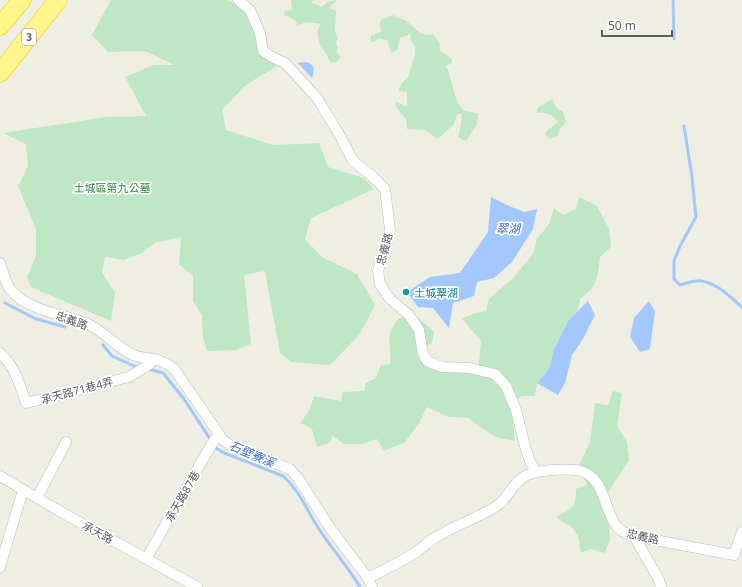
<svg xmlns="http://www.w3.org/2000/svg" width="742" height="587" viewBox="0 0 742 587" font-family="'Noto Sans','Noto Sans TC',sans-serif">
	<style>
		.green { fill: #bfe7c6 }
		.water { fill: #a3c7ff }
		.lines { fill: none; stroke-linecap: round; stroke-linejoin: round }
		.stream { stroke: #a3c7ff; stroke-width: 3 }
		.minor-casing { stroke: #bbbcc3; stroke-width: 11 }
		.motorway-casing { stroke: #f2d000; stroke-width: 19 }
		.minor { stroke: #fff; stroke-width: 10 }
		.motorway { stroke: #fff58a; stroke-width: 18 }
		.culture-dot { fill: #0f9aa8; stroke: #fff; stroke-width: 1.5 }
		.labels { text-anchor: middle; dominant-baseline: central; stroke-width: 3.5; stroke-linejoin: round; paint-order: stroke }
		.shield { fill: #fff; stroke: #8c8e93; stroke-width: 1 }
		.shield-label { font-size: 10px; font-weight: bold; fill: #5b5e65 }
		.park-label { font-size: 11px; fill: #328544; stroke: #fff }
		.street-label { font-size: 11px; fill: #5b5e65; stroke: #fff }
		.culture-label { font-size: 11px; fill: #0d838f; stroke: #fff; text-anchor: start }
		.water-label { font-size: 12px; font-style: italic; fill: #426bc6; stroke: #fff }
	</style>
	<rect width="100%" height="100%" fill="#efeee3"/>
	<!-- green -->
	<path class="green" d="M111 0H227L242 6 257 34 280 64 246 85 222 110 226 130 273 145 319 143 328 167 364 178 374 189 311 218 305 239 322 257 357 274 375 305 360 334 330 365 291 362 280 353 265 271 244 275 251 344 236 350 207 351 203 338 202 315 193 301V276L179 264 181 237 155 243 142 253 124 260 105 257 102 272 115 293 111 321 31 287 27 277 36 256V229L18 186 28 166 26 144 3 133 107 117 146 116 125 77 154 65H174L145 51 108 52 92 35Z
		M291 0H313L311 2 322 7C326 2 331 0 337 0L329 8 336 11 335 31 338 39 336 42 338 49 336 52 341 57 336 62 331 63 325 52 320 46 317 31 321 24 306 22 297 26 296 21 284 15V11L292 10Z
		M394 15 397 18C412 18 416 39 433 34L440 44V51L452 59V63L446 66C454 83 451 94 463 110L479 114 477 124 466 141 458 137 461 124 462 114H457L454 124 438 139 425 130 407 129 406 119 395 106 396 102 407 106V92L398 91 402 83 408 77 415 54V47L411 41 410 34 400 38 397 50 391 53 388 41 380 38 371 43V36L382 31 379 26 381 20Z
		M553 99 556 107 563 112 566 122 559 130 558 136 550 139 545 134 548 130 558 122C552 114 547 112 537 113V108Z
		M579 197 597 206 609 229 611 247 600 257C597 279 598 285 580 299L577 313 568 321 554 349 549 369 537 383 535 396H522L511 403 515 441 498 438 481 428 469 418 448 417 427 407 419 423 405 442 384 451 377 439 363 444H344L332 435 331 442 317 447 312 429 300 423 309 411 314 396 341 401 343 392 364 391 366 383 376 378 381 365 390 364C392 343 383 337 399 318L420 319 434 332 432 343 421 349 425 360 478 372 481 341 462 319 473 314 486 311 489 299 514 277 533 254 537 239 549 224 554 208 563 215 576 209Z
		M613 391 622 393 617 426 627 442 629 460 609 491 605 502 609 520 610 541 604 553 591 549 581 553 578 536 571 526 564 523 556 517C572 509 576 507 576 489L587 485 578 468 590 442 595 403 608 405Z"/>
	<!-- water -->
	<path class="water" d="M305 62C315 64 315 69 312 78L298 63Z
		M491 197 509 206 524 212 537 209 533 229 512 262 494 278 477 282 474 296 453 303 449 328 433 308 418 307 407 292 430 277 460 273 488 232Z
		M588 301 595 315 583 339 572 355 565 383 558 395 537 383 549 369 554 349 568 321Z
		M649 301 655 311 650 349 640 352 630 337 634 318Z"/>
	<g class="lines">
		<!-- stream -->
		<path class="stream" d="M673 0 674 39
			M684 126 692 177 696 217 680 246 674 261V279L680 285C687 283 695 280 702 281 718 284 730 297 742 307
			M5 303 36 319 65 327
			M103 345 112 356 134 366 140 367
			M148 369 163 373 184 399 216 448 224 453 283 476C300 491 307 511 319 529 332 549 348 567 360 587"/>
		<defs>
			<path id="minor" d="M238 0 250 10 260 33 263 51 274 58 285 63 317 98 339 134 353 161 371 175 385 189 390 230 378 271 380 284 390 299 409 315 419 330 423 354 427 361 442 367 469 368 495 374 506 386 516 410 525 446 530 461 536 472
				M0 263C3 271 5 282 10 289 30 313 64 313 90 325 106 333 117 348 133 355 150 361 160 356 175 370L223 440 230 445 290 469 298 478 330 528 368 578 372 587
				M0 353C15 366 20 385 26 403L129 377 150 364 154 359
				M0 476 56 509 197 587
				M37 498 66 442
				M634 536 659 580 661 587
				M146 559 210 447 215 439 220 436
				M0 567 23 490
				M368 578C384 570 401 562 416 552 422 548 427 543 433 539 453 526 475 519 495 507 509 499 511 483 527 475 539 470 573 467 584 472 606 482 604 512 618 528 621 532 629 534 634 536L734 555 742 532"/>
			<path id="motorway" d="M0 26 22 0
				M0 73 58 0"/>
		</defs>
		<!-- minor casing -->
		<use href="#minor" class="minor-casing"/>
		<!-- motorway casing -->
		<use href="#motorway" class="motorway-casing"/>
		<!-- minor -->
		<use href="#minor" class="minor"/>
		<!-- motorway -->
		<use href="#motorway" class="motorway"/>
	</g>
	<!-- markers -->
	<circle class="culture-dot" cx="406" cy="292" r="4"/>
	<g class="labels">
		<!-- shield labels -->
		<rect class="shield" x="22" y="29" width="14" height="16" rx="3"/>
		<g class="shield-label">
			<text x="29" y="37">3</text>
		</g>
		<!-- park labels -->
		<g class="park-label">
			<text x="112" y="187">土城區第九公墓</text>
		</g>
		<!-- street labels -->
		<g class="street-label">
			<text transform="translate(384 249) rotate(-75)">忠義路</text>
			<text transform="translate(72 320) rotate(20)">忠義路</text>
			<text transform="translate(77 390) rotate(-15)">承天路71巷4弄</text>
			<text transform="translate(182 496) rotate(-60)">承天路87巷</text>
			<text transform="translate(98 532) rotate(29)">承天路</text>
			<text transform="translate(643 536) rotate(13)">忠義路</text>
		</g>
		<!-- culture labels -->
		<g class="culture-label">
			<text x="414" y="292">土城翠湖</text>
		</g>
		<!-- water labels -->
		<g class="water-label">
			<text x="508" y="228">翠湖</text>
			<text transform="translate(252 454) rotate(23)">石壁寮溪</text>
		</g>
	</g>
	<!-- scale -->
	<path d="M602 30v6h70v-6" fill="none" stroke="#5b5e65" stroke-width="2"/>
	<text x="608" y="30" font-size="12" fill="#5b5e65" stroke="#ffffff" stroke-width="3" paint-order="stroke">50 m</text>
</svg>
